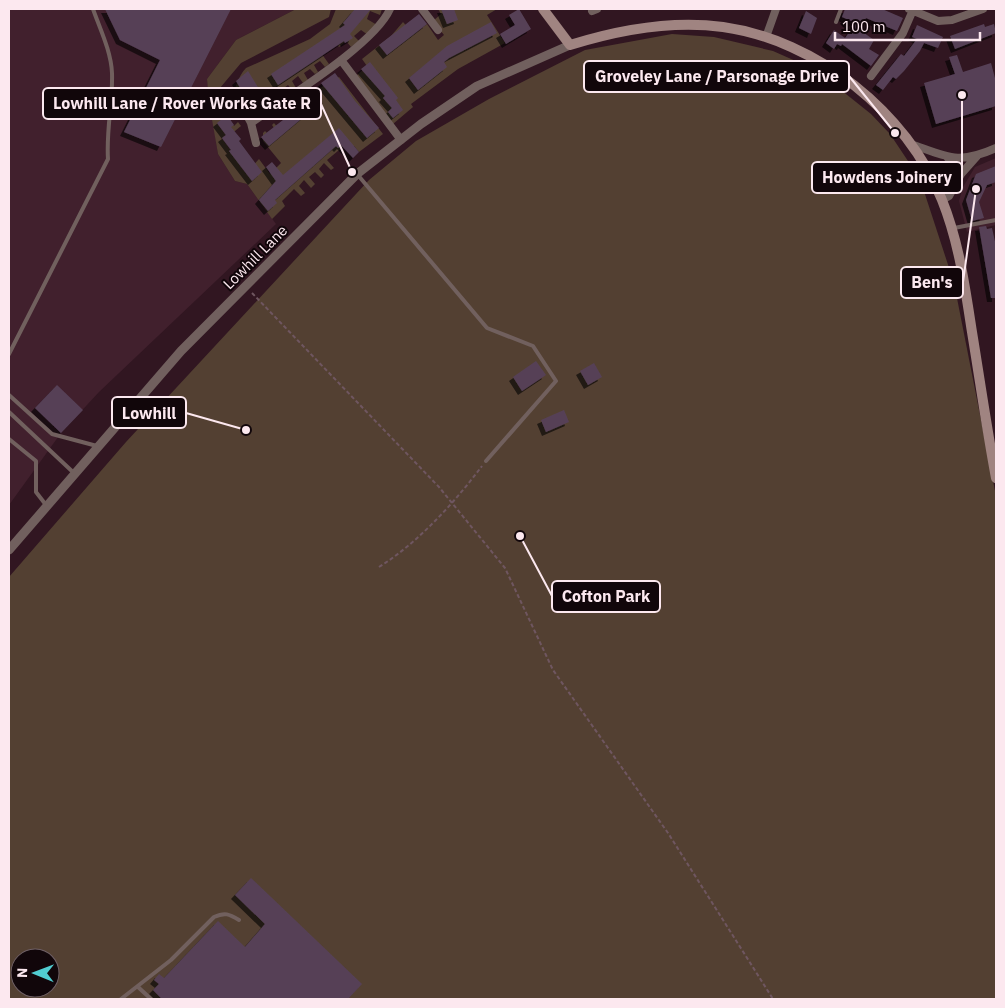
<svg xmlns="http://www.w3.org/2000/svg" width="1005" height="1008" viewBox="0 0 1005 1008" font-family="'IBM Plex Sans',sans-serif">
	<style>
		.built { fill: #41202d }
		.green { fill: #534032; fill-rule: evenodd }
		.building { fill: #564157; filter: url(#shadow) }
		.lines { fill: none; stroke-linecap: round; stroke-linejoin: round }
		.path { stroke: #6f5660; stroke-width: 2; stroke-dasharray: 4 2.5; stroke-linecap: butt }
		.service { stroke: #71605e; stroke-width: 4 }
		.minor { stroke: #71605e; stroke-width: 8 }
		.tertiary { stroke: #71605e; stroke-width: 9 }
		.secondary { stroke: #a08481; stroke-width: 10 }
		.labels { text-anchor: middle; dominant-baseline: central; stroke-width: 4; stroke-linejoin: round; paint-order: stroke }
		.street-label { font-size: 15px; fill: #fce8ef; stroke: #11060a }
		.leader { fill: none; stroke: #fce8ef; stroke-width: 2 }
		.callout-dot { fill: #fce8ef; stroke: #11060a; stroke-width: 2 }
		.callout { fill: #11060a; stroke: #fce8ef; stroke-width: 2 }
		.callout-label { font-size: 16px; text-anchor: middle; font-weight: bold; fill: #fce8ef }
	</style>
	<defs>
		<filter id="shadow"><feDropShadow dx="-4" dy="4" stdDeviation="0" flood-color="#0009"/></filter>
	</defs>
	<rect width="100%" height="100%" fill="#311621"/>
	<!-- built -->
	<path class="built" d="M9 9H296L236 40 207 79 218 154 235 181 247 184 276 224 99 392 61 433 9 505Z
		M996 158V225L967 232 959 201 963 187 975 167Z"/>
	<!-- green -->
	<path class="green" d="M296 9H331L329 17 241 63 209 101 207 79 236 40Z
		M336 9H382L380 15 370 11 367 19 377 25 368 35 361 30 354 36 359 41 351 47 346 41 339 47 332 38 319 50 329 64 325 67 320 61 314 65 318 72 315 74 310 69 304 73 308 80 303 83 298 76 292 81 296 88 293 91 288 85 280 91 277 86 274 88 279 98 269 106 257 93 242 105 239 104 246 94 241 89 232 98H229C237 89 237 77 246 68L310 39 330 24Z
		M438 9H497L487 15 505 43 458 69 411 104 413 107 393 124 356 76 367 66 362 59 391 36 403 22 414 34 427 24 438 40 444 35 433 21 441 14Z
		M672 34 714 37 773 51 816 70 871 114 890 134 920 179 954 283 996 496V999H9V577L126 442 369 180 416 141 489 99 585 50ZM20 958H50V988H20Z
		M339 77 383 134 359 152 354 146H344L327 160 334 168 331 170 324 163 319 169 324 175 321 178 315 172 309 177 315 184 311 188 304 180 299 186 305 193 301 196 294 189 282 201 285 206 272 219 247 184 235 181 218 154 210 108 222 98 233 108 227 115 234 126 238 122 241 126 224 140 246 173 259 159 270 174 281 163 263 141V133L265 131 268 134 274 128 272 125 274 123 279 129 285 122 282 117 284 114 289 120 295 114 292 109 296 106 304 116 322 103 313 92Z"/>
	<!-- building -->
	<path class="building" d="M105 9H231L161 147 124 132 160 60 120 40Z
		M355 9H371L350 34 353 38 345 43 344 41 278 85 271 74 345 25 343 23Z
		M441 9H454L458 20 447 24Z
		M519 9 531 29 506 44 500 34 515 25 509 15Z
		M845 9H882L903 18 897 31 866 18 860 30 874 40 869 49 879 55 871 66 842 44 841 46 837 44 834 49 826 43 834 30 845 38 856 23 842 17Z
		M806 11 817 18 811 34 799 28Z
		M419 14 427 24 387 55 379 45Z
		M491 22 497 33 449 58 444 62 447 67 418 90 409 78 447 46Z
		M984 24 985 27 994 24 996 33 955 49 950 36Z
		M917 25 943 37 938 48 924 43 920 51 904 71 896 79 893 77 883 90 876 85 901 54 904 56 917 39 912 37Z
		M957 55 963 72 991 63 996 82V106L936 124 924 83 955 74 949 57Z
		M370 62 398 98 396 100 403 110 393 118 388 112 392 108 383 98 385 96 361 69Z
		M248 71 267 102 255 112 236 81Z
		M335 73 355 101 379 128 367 138 321 83Z
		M311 94 319 104 269 146 261 137 305 103 302 100Z
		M227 115 234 125 231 127 241 139 239 141 262 172 252 181 229 151 231 150 222 138 226 135 217 123Z
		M339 128 359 152 353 158 341 145 338 148 336 146 275 200 277 203 268 211 259 200 276 181 266 167 272 162 283 175Z
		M996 166V182L987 185 979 202 984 218 972 221 966 200 976 174Z
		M986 226 987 229 992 228 996 246V298H991L979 227Z
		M536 361 546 375 522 391 513 377Z
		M594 363 602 377 588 385 580 371Z
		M57 385 83 410 61 433 35 408Z
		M564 410 569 422 546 432 541 420Z
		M251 878 362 984 348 999H162L153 990 159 984 154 980 159 974 164 978 218 921 245 947 265 924 235 895Z"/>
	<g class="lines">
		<!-- path -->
		<path class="path" d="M252 293 439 487 505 568 553 670 668 833 773 999
			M379 567C419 542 454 503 482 466"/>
		<!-- service -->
		<path class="service" d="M836 22 841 9
			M357 174 487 328 533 346 556 381 486 461
			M954 228 996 220
			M9 354 108 159C106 130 113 102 112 73 111 51 100 29 93 9
			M9 395 52 434 97 446
			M9 412 75 474
			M9 439 36 461V492L46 505
			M138 987 151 999
			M121 999 171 960 214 917C225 912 229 914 239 920"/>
		<!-- minor -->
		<path class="minor" d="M422 9 438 30
			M909 9 938 21 952 20 983 9
			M592 11 597 9
			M766 37 776 9
			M341 60 401 140
			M871 76 903 33 913 10
			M242 106 251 123 256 143
			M251 123C286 98 374 45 390 9
			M911 144C948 157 958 165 996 148
			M947 157 961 174
			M942 200 949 196 961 174 977 156"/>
		<!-- tertiary -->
		<path class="tertiary" d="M9 550 181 351 357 174 421 124 477 86 570 45"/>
		<!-- secondary -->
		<path class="secondary" d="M543 9 570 45C618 30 672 20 723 27 816 40 907 112 942 200 959 242 965 287 972 332 980 381 987 430 996 478"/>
	</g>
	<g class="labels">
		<!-- street labels -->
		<g class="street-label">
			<text transform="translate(255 257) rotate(-45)">Lowhill Lane</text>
		</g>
	</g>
	<!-- callouts -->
	<path class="leader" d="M895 133L849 76M352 172L321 104M962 95L962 178M976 189L963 282M246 430L186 413M520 536L552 596"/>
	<g class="callout-dot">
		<circle cx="895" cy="133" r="5"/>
		<circle cx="352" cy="172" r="5"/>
		<circle cx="962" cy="95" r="5"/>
		<circle cx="976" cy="189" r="5"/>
		<circle cx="246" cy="430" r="5"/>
		<circle cx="520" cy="536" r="5"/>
	</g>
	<g class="callout">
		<rect x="584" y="61" width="265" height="31" rx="5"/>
		<rect x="43" y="88" width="278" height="31" rx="5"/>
		<rect x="812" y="162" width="150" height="31" rx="5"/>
		<rect x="901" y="267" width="62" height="31" rx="5"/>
		<rect x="112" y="397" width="74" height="31" rx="5"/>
		<rect x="552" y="581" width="108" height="31" rx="5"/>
	</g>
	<g class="callout-label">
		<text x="717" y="82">Groveley Lane / Parsonage Drive</text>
		<text x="182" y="109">Lowhill Lane / Rover Works Gate R</text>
		<text x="887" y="183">Howdens Joinery</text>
		<text x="932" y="288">Ben's</text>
		<text x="149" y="419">Lowhill</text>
		<text x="606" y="602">Cofton Park</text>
	</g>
	<!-- border -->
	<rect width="1005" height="1008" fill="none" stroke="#fce8ef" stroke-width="20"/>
	<!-- north arrow -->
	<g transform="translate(35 973) rotate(271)"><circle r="24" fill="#11060a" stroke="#6f6066"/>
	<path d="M0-4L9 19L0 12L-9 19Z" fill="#51ccd1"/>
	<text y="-8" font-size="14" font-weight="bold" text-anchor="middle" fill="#fce8ef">N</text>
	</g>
	<!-- scale -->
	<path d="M835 32v8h145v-8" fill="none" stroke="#fce8ef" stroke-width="2.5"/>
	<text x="842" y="32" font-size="15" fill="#fce8ef" stroke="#11060a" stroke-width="4" paint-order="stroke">100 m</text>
</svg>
